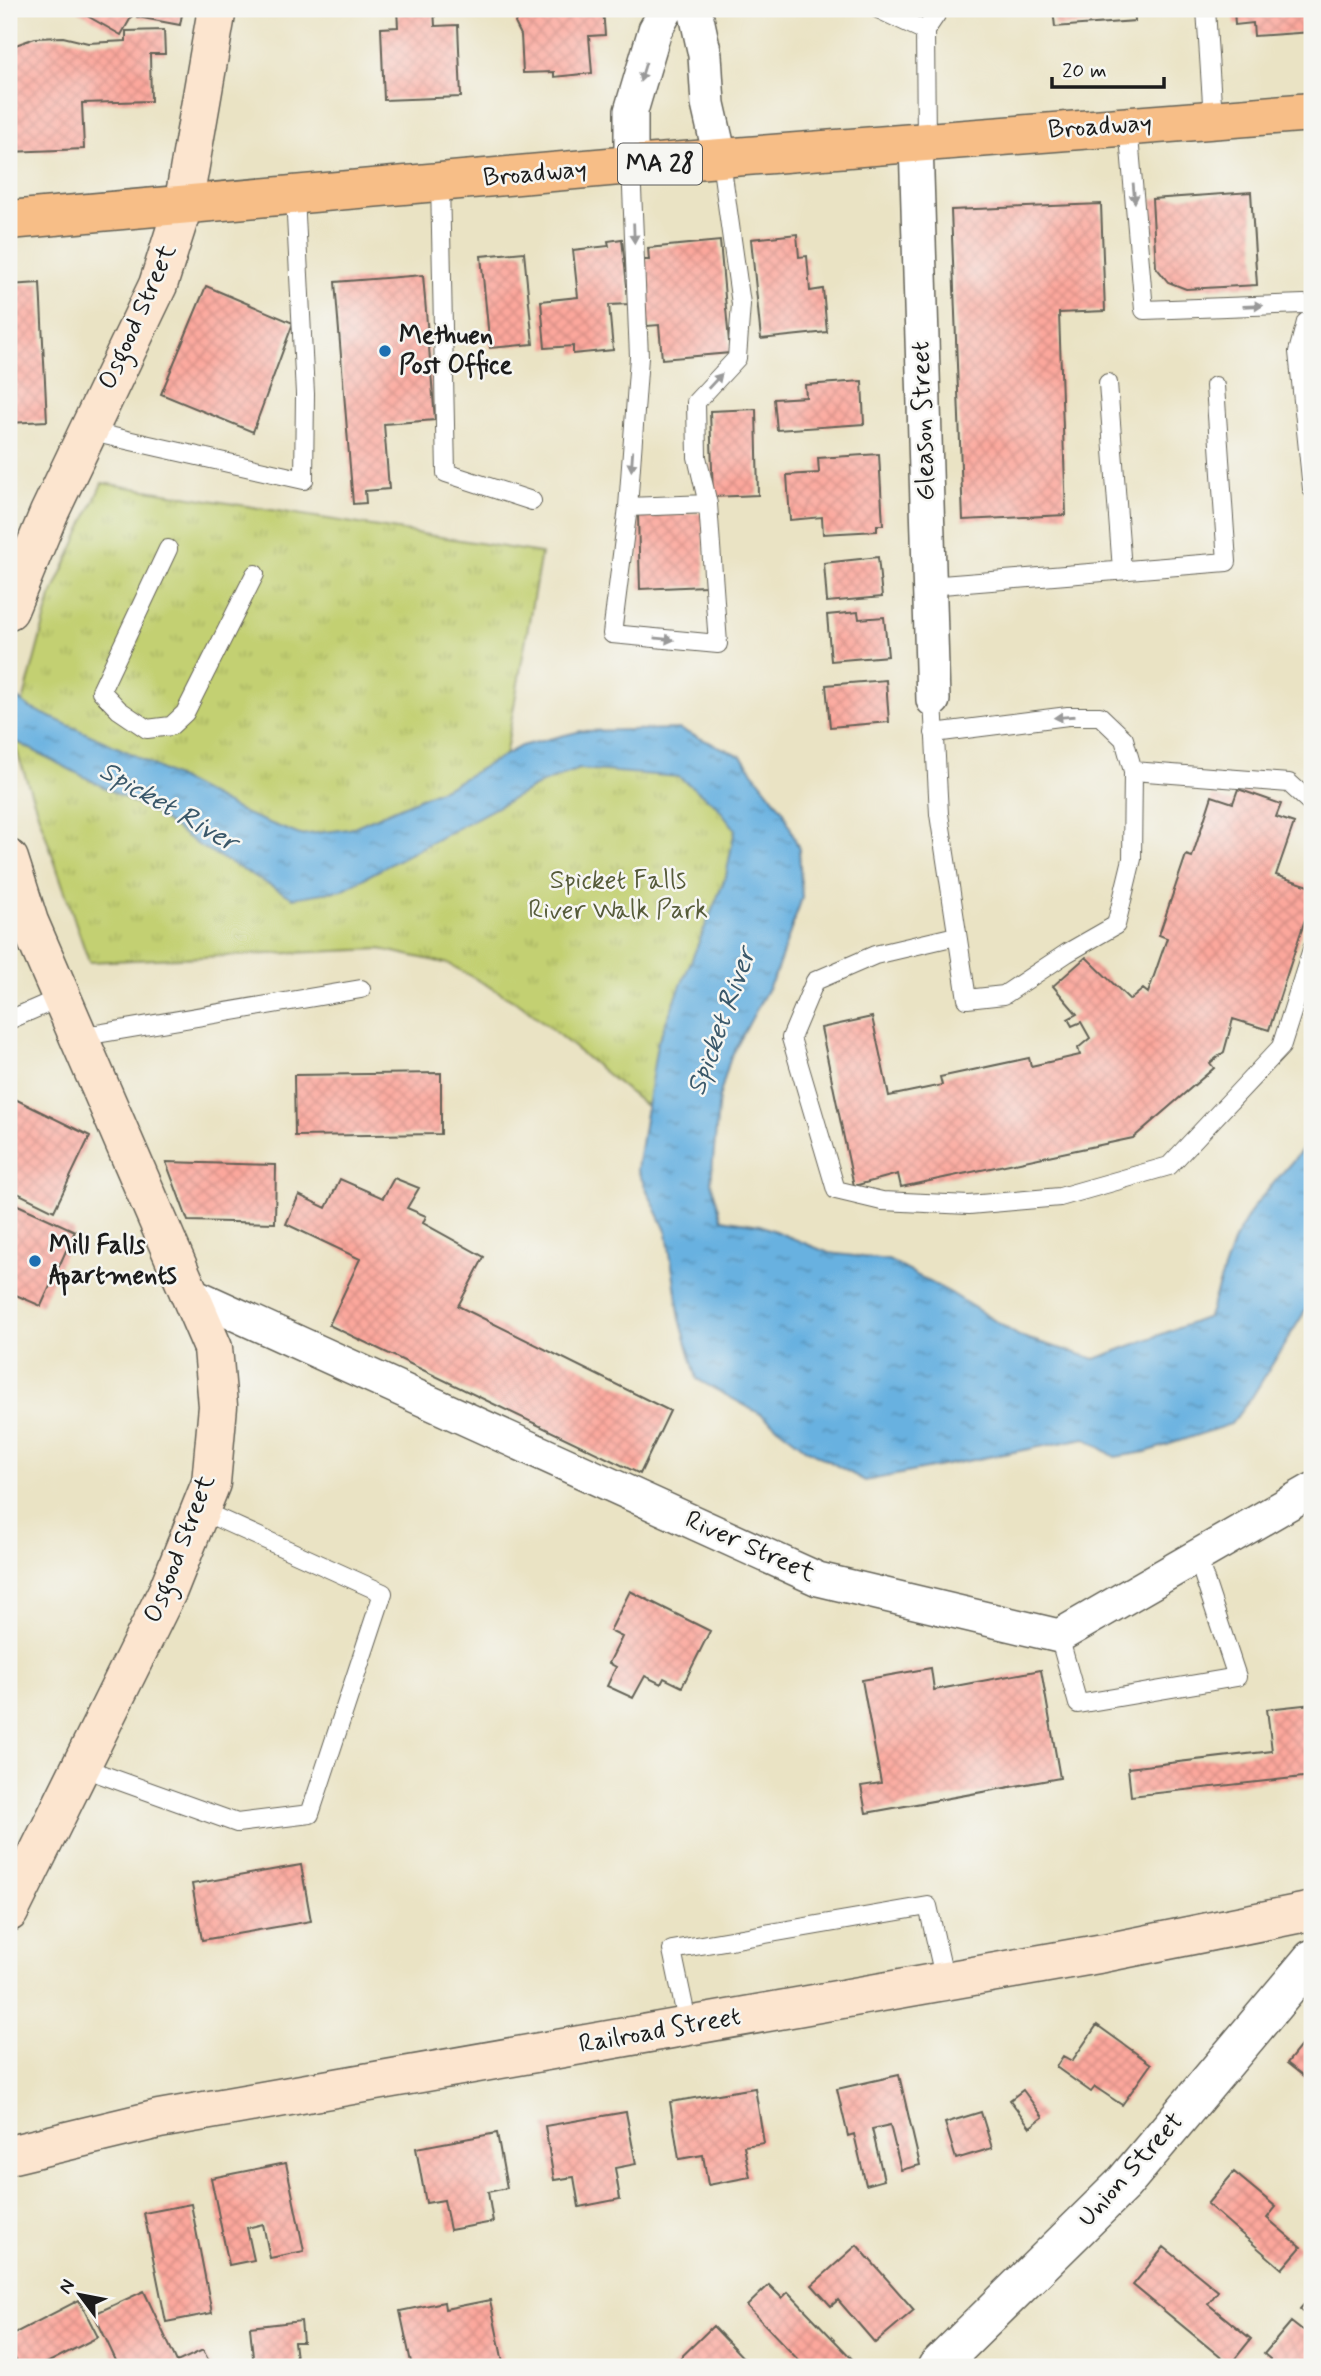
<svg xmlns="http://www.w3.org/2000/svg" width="1321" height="2376" viewBox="0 0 1321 2376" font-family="Mynerve,sans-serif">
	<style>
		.park { fill: url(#park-tufts); stroke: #707647; stroke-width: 2 }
		.water { fill: url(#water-ripples); stroke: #42667e; stroke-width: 2 }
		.building { fill: url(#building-cross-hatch) }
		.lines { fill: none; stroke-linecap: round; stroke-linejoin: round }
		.service-casing { stroke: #646257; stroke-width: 20 }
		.minor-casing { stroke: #646257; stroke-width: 36 }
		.tertiary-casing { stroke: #646257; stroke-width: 41 }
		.secondary-casing { stroke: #646257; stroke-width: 41 }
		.primary-casing { stroke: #646257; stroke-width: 41 }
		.service { stroke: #fff; stroke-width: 18 }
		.minor { stroke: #fff; stroke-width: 33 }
		.tertiary { stroke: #fff; stroke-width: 38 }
		.secondary { stroke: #fce5cf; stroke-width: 38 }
		.primary { stroke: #f7be87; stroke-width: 38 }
		.oneway { fill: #999 }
		.poi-dot { fill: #1f6fb2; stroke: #f6f6f2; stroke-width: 2.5 }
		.labels { text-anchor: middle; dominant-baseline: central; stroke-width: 5; stroke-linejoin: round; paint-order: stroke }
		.shield { fill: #f6f6f2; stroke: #5d5d5c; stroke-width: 2 }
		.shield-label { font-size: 24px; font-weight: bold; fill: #1c1c1c }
		.street-label { font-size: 26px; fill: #1c1c1c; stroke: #f6f6f2 }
		.poi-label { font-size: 26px; font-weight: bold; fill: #1c1c1c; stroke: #f6f6f2; text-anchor: start }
		.park-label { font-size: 26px; fill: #565b3a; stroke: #f6f6f2 }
		.water-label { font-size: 28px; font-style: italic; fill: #3a586a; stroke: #f6f6f2 }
	</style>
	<defs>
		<pattern id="park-tufts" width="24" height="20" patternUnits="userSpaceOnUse" patternTransform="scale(1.75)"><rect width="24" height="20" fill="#c3d072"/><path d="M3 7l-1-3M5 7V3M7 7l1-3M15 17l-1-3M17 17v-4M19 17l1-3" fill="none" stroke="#a7b262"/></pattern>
		<pattern id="water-ripples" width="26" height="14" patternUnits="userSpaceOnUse" patternTransform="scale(1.75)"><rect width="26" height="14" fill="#68b1e0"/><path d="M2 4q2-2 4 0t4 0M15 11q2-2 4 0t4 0" fill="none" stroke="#558fb5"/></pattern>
		<pattern id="building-cross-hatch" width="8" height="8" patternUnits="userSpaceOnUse" patternTransform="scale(1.75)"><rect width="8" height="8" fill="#fca79c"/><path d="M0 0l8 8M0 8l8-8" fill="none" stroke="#d78f86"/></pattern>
	</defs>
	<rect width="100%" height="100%" fill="#f6f6f2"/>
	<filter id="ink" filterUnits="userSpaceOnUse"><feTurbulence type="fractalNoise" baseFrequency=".0143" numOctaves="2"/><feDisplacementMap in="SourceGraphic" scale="14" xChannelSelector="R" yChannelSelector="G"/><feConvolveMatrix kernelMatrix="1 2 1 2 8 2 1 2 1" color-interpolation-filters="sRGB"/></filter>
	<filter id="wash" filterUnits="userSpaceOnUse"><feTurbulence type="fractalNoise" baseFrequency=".00686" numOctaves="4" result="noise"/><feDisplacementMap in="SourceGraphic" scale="28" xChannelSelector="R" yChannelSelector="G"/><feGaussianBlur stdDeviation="1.57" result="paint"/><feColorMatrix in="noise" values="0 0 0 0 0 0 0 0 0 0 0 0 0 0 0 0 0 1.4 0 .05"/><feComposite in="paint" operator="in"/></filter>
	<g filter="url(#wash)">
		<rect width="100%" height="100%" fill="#eae3c4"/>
		<!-- park -->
		<path class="park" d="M102 483 541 553 502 774 671 747 772 834 657 1115 522 1005 449 964 380 949 89 962 13 740 51 597Z"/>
		<!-- water -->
		<path class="water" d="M9 692 30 708 130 753 246 814 300 835 349 829 451 785 521 746 581 731 679 729 741 756 784 812 799 849 802 898 775 975 730 1059 719 1098 711 1182 722 1219 760 1225 829 1253 888 1260 951 1293 1019 1336 1095 1359 1208 1317 1234 1240 1254 1206 1312 1138V1300L1252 1397 1231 1424 1146 1452 1115 1457 1085 1438 865 1481 806 1449 762 1415 697 1379 680 1319 667 1233 637 1169 657 1044 726 876 735 829 716 805 679 777 579 769 542 783 342 890 293 898 198 845 154 813 9 738Z"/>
		<g id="blocks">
			<!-- building -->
			<path class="building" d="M75 9H136L121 35Z
				M138 9H183L180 25 137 17Z
				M397 9H434L435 26 458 25 461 97 384 100 381 28 398 27Z
				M520 9H603L605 35 589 36 592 73 554 77V72L523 73 521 35 515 23Z
				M1053 9H1134L1135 21 1055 27Z
				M1234 9H1312V32L1254 36 1253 23 1235 25Z
				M164 30 165 54H150L151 101 82 103 84 149 9 152V95L12 94 10 47 35 38 63 37 88 43 126 41V31Z
				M1251 192 1257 285 1186 289 1168 282 1156 267 1152 199Z
				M1101 204 1105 311 1059 313 1066 515 963 520 951 210Z
				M797 234 799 257 807 256 810 291 823 289 827 332 761 339 751 239Z
				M622 239 629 304 609 305 613 350 573 354V346L545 348 541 301 578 297 573 250 609 246 608 241Z
				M720 241 730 353 662 359 659 325 647 326 641 260H649L648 248Z
				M524 252 533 344 490 348 481 256Z
				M423 275 435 420 384 424 389 489 365 491 366 503 353 504 335 282Z
				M40 283 47 421 9 423V285Z
				M206 286 293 323 253 432 161 394Z
				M862 381 864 424 777 430 774 399 806 397 805 385Z
				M756 409 758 495 713 497 710 411Z
				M879 454 883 525H877V531L823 534 822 517 790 520 787 475 819 473 818 458Z
				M703 513 705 586 640 589 638 515Z
				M878 557 882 597 827 602 824 563Z
				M858 612 859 619 884 617 888 656 831 661 827 615Z
				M886 680 889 722 830 727 826 685Z
				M1238 789 1281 804 1276 817 1294 823 1276 875 1312 887V898L1269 1030 1233 1019 1224 1052 1210 1063 1214 1068 1133 1138 901 1187 898 1174 854 1186 821 1028 872 1017 889 1096 942 1085 940 1077 1029 1058 1031 1066 1080 1055 1078 1048 1090 1038 1081 1022 1072 1026 1068 1019 1077 1014 1053 986 1086 957 1130 1000 1143 989 1148 993 1167 938 1159 935 1186 855 1192 857 1212 796 1233 803Z
				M441 1073V1134L295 1136 294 1075Z
				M9 1096 90 1136 54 1211 9 1189Z
				M166 1162 276 1165 275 1223 188 1221Z
				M394 1178 419 1188 407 1208 426 1216 423 1223 484 1257 458 1306 670 1411 640 1474 329 1325 360 1259 286 1224 299 1195 326 1208 340 1179 383 1198Z
				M9 1201 75 1231 41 1306 9 1292Z
				M630 1591 710 1631 682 1687 664 1678 661 1684 645 1676 633 1698 607 1686 616 1667 609 1663 622 1637 610 1631Z
				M931 1668 934 1690 1041 1670 1060 1778 866 1813 861 1786 881 1783 862 1680Z
				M1312 1704V1776L1131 1796 1128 1768 1272 1751 1267 1709Z
				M301 1865 311 1921 202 1940 192 1884Z
				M1097 2025 1151 2064 1122 2105 1095 2087 1091 2092 1056 2067 1063 2056 1072 2061Z
				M1312 2032V2083L1287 2063Z
				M899 2075 920 2165 901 2170 890 2125 872 2129 884 2180 866 2185 854 2134 848 2136 837 2089Z
				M755 2088 764 2143 744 2146 750 2177 708 2185 703 2155 679 2159 670 2102Z
				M1023 2090 1043 2117 1030 2127 1010 2100Z
				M626 2112 636 2164 615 2168 620 2199 579 2207 574 2177 554 2180 545 2126Z
				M981 2112 992 2148 956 2159 945 2123Z
				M497 2133 507 2188 488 2192 493 2222 450 2230 444 2200 426 2203 416 2148Z
				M286 2163 304 2251 270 2258 263 2224 247 2228 254 2260 229 2265 211 2178Z
				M1234 2172 1276 2207 1267 2218 1301 2247 1282 2269 1207 2204Z
				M191 2204 212 2313 166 2322 144 2213Z
				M857 2245 914 2310 875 2343 838 2300 831 2306 812 2285Z
				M1164 2247 1218 2291 1208 2304 1251 2339 1230 2365 1133 2285Z
				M769 2285 782 2298 788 2292 856 2363 851 2367H805L747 2306Z
				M144 2291 177 2362 203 2350 212 2367H119L94 2314Z
				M1312 2295V2320L1300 2309Z
				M79 2300 98 2337 39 2367H19L9 2346V2336Z
				M490 2300 504 2367H412L400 2311 444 2302 445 2309Z
				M301 2321 303 2342H294L297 2367H254L250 2327Z
				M1291 2322 1300 2329 1312 2332V2367H1269L1270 2359 1264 2354Z
				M713 2326 752 2367H671Z"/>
		</g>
	</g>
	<g filter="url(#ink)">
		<use href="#blocks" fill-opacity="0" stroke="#646257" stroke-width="2"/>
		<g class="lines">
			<defs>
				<path id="service" d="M878 9 925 31
					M1206 9 1213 119
					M1128 125 1144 310 1304 304
					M926 141 925 31 940 9
					M631 165 639 357 628 507 612 634 718 644 708 504 697 457 696 402 737 358 741 304 721 161
					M440 182 446 473 532 501
					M1306 322 1298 352 1312 489
					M1108 383 1122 570
					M87 431 304 480 305 394 295 196
					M628 507 708 504
					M168 549 101 691 119 710 147 729 171 726 185 713 255 574
					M929 586 1227 562 1215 386
					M933 700 939 814 967 999 1004 995 1067 953 1116 925 1132 859 1133 771 1124 739 1100 716H1068L934 733
					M1133 771 1289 783 1312 804
					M956 936 875 955 815 981 791 1038 836 1190 882 1201 969 1205 1060 1197 1169 1166 1281 1047 1312 949
					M9 1020 62 997
					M79 1037 361 989
					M1059 1636 1078 1704 1237 1677 1197 1556
					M81 1767 237 1823 310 1814 383 1593 200 1510
					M688 2026 672 1950 928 1906 945 1981"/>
				<path id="minor" d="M695 9 705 55 708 104 721 161
					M916 142 933 700
					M631 165V111L655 30 667 9
					M189 1293 818 1579 1059 1636 1312 1490"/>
				<path id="tertiary" d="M937 2367 1123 2184 1312 1959"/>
				<path id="secondary" d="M9 610 49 513 158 285 183 206 217 9
					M9 859 29 922 213 1348 218 1406 211 1483 168 1590 9 1912
					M9 2155 159 2119 1104 1953 1312 1911"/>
				<path id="primary" d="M9 220 631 165 1312 112"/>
			</defs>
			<!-- service casing -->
			<use href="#service" class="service-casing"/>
			<!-- minor casing -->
			<use href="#minor" class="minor-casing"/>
			<!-- tertiary casing -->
			<use href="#tertiary" class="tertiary-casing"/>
			<!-- secondary casing -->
			<use href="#secondary" class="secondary-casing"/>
			<!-- primary casing -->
			<use href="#primary" class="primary-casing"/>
			<!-- service -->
			<use href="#service" class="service"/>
			<!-- minor -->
			<use href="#minor" class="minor"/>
			<!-- tertiary -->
			<use href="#tertiary" class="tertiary"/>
			<!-- secondary -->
			<use href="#secondary" class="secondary"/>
			<!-- primary -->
			<use href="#primary" class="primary"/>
		</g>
		<!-- one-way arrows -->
		<defs><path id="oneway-solid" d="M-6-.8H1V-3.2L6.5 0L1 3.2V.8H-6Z" transform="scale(1.75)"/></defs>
		<g class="oneway">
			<use href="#oneway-solid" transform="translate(643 72) rotate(107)"/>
			<use href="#oneway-solid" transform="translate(1134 193) rotate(85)"/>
			<use href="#oneway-solid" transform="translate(634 233) rotate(88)"/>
			<use href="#oneway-solid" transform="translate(1253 306) rotate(-2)"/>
			<use href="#oneway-solid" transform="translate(715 381) rotate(-47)"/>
			<use href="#oneway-solid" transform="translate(632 461) rotate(94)"/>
			<use href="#oneway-solid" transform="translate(664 639) rotate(6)"/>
			<use href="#oneway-solid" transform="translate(1064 717) rotate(176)"/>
		</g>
	</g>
	<!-- markers -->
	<g class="poi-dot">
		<circle cx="385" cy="351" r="7"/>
		<circle cx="35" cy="1261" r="7"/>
	</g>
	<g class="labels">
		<!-- shield labels -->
		<rect class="shield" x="618" y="143.5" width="84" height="41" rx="5"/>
		<g class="shield-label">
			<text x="660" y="164">MA 28</text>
		</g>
		<!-- street labels -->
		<g class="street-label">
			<text transform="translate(1100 127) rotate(-4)">Broadway</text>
			<text transform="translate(535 174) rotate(-5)">Broadway</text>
			<text transform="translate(138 317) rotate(-66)">Osgood Street</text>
			<text transform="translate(924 421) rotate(-92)">Gleason Street</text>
			<text transform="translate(750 1547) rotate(24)">River Street</text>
			<text transform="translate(180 1549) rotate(-69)">Osgood Street</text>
			<text transform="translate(660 2031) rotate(-10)">Railroad Street</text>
			<text transform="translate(1131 2170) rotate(-48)">Union Street</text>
		</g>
		<!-- poi labels -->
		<g class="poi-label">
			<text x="399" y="336">Methuen<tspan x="399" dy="30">Post Office</tspan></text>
			<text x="49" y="1246">Mill Falls<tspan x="49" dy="30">Apartments</tspan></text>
		</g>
		<!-- park labels -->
		<g class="park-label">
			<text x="618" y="881">Spicket Falls<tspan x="618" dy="30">River Walk Park</tspan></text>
		</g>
		<!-- water labels -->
		<g class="water-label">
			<text transform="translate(168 807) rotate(30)">Spicket River</text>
			<text transform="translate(722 1022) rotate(-70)">Spicket River</text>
		</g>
	</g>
	<!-- margin -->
	<rect width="1321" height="2376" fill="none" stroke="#f6f6f2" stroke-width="35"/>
	<!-- north arrow -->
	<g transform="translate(80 2295) rotate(302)" stroke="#f6f6f2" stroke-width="5" paint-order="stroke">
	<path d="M0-5L12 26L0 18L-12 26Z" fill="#1c1c1c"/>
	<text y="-10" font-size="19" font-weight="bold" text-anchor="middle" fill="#1c1c1c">N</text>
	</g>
	<!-- scale -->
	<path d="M1052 77v10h112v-10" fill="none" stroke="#1c1c1c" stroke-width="3.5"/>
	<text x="1062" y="77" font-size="21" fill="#1c1c1c" stroke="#f6f6f2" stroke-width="5" paint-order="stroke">20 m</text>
</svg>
